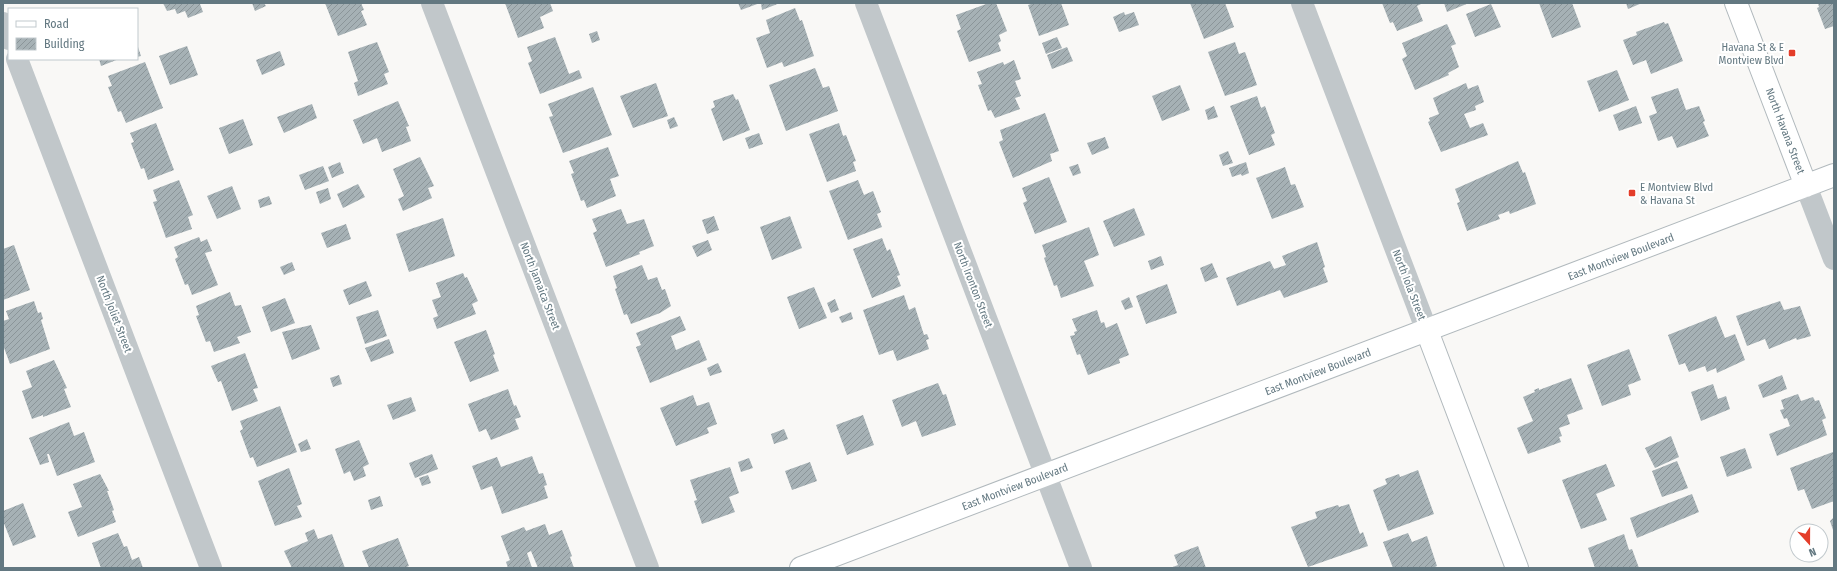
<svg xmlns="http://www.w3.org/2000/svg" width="1837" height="571" viewBox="0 0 1837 571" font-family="'Fira Sans Condensed',sans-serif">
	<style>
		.building { fill: url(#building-hatch) }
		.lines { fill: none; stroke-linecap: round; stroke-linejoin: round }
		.secondary-casing { stroke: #b1b9bd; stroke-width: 24 }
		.street { stroke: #c1c7ca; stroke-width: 22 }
		.secondary { stroke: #fff; stroke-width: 22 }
		.poi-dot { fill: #e43d2a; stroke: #fff; stroke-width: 1.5 }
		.labels { text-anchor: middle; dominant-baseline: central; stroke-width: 4; stroke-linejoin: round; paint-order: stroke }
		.poi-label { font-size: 11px; fill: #637881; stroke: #fff; text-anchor: end }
		.street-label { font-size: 11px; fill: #637881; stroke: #fff }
	</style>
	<defs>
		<pattern id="building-hatch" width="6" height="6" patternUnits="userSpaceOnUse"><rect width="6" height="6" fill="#a6b1b5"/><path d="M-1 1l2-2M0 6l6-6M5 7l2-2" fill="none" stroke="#8b9599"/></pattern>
	</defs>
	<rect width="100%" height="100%" fill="#f9f8f6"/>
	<!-- building -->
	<path class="building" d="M163 3 200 4 203 12 188 18 185 11 177 14 175 9 167 11Z
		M252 3H264L266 6 255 11Z
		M325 3H361L364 10 361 11 367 25 338 36Z
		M505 3H550L553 11 540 17 544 28 518 38Z
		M738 3H760L741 10Z
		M761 3H780L762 10Z
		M989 3H996L1007 31 999 35 1001 41 998 43 1001 51 969 62 957 31 961 29 956 15Z
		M1034 3H1061L1069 25 1039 36 1028 5Z
		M1190 3H1225L1234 27 1204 39Z
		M1382 3H1423L1417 6 1423 21 1397 31 1393 22 1390 23Z
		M1444 3H1469L1447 12Z
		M1539 3H1572L1581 27 1552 38Z
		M1626 3H1642L1628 9Z
		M1818 3H1834V26L1825 29 1817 8 1819 7Z
		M1491 4 1501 27 1475 37 1466 14Z
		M795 8 800 21 802 20 814 56 784 67 782 62 767 68 756 38 770 33 766 20Z
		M1124 12 1125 15 1134 12 1139 25 1119 32 1113 17Z
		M1664 22 1665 24 1668 23 1683 61 1651 74 1646 60 1633 65 1623 40 1637 35 1636 32Z
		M1447 24 1456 44 1451 46 1459 67 1448 73 1449 75 1415 90 1402 59 1407 56 1402 43Z
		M597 31 600 40 592 43 589 34Z
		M555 37 569 74 579 70 582 78 540 94 528 63 532 61 527 47Z
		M1057 37 1062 48 1046 54 1042 43Z
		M377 42 389 72 384 74 388 84 358 96 354 83 358 81 348 52Z
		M1235 42 1239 54 1245 52 1257 85 1225 96 1208 52Z
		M137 44 141 56 137 57Z
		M187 46 198 75 170 85 159 56Z
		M1067 47 1073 61 1052 69 1047 55Z
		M280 51 285 65 262 75 256 60Z
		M99 59H119L101 66Z
		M1014 60 1021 79 1015 81 1021 96 1015 98 1020 109 995 118 991 110 988 111 978 85 982 84 977 72 1003 62 1004 65Z
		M145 62 163 108 126 123 121 111 118 112 108 87 112 86 108 76Z
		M815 68 823 88 829 86 838 111 786 131 769 85Z
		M1617 70 1629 100 1599 112 1587 81Z
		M656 83 668 116 633 128 620 96Z
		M1466 83 1468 89 1478 85 1484 102 1475 106 1476 110 1464 114 1470 128 1483 123 1488 135 1441 152 1428 122 1430 121 1429 118 1439 114 1433 98Z
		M1180 85 1190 110 1162 121 1152 96Z
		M593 87 612 135 563 153 549 117 553 116 548 104Z
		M1678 88 1686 110 1699 106 1705 121 1703 122 1709 136 1677 148 1672 136 1658 141 1649 116 1657 113 1651 97Z
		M733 94 736 100 738 99 750 130 723 141 711 109 715 107 713 101Z
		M1257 96 1261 108 1265 106 1275 133 1271 135 1275 145 1249 155 1230 106Z
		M398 101 409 126 406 127 411 141 382 152 377 138 363 144 353 120Z
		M312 104 317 118 284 133 277 117Z
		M1214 106 1218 117 1208 120 1205 110Z
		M1636 106 1642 123 1619 131 1613 115Z
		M1045 113 1059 151 1050 154 1052 161 1013 178 999 142 1003 140 1000 130Z
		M674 117 678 126 670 129 667 120Z
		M243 119 253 145 229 154 219 128Z
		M156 123 174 170 148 180 144 168 141 169 131 143 134 142 130 133Z
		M839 123 843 136 846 135 856 161 853 162 856 171 827 182 809 134Z
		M759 133 763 144 749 149 745 138Z
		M1105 137 1109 148 1092 155 1087 143Z
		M608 147 619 176 610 179 616 196 587 208 584 200 581 201 571 174 574 173 569 161Z
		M1228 151 1233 163 1223 166 1219 155Z
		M420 157 434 186 428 188 432 198 403 211 398 199 404 196 393 169Z
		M1518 161 1523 173 1525 172 1536 204 1510 214 1509 211 1498 215 1500 219 1467 231 1457 203 1460 202 1455 189Z
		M340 162 344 173 332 178 328 167Z
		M1246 162 1249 173 1242 176 1241 174 1232 177 1229 168Z
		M1078 164 1081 173 1073 176 1069 167Z
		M323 166 329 181 305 190 299 175Z
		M1285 167 1291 185 1295 184 1304 207 1272 219 1256 178Z
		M1049 177 1067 222 1035 234 1023 203 1027 201 1022 188Z
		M179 180 193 215 188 217 192 229 166 238 153 202 157 201 153 190Z
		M858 180 864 195 873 191 881 212 877 214 882 227 848 240 829 191Z
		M358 184 365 197 343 208 337 194Z
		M232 186 241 209 217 219 207 196Z
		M328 188 331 199 320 204 316 192Z
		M269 196 272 204 260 208 258 200Z
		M1134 208 1145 235 1114 247 1103 221Z
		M621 209 627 224 644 219 654 246 639 252 640 254 606 267 593 233 597 231 592 219Z
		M714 216 719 230 707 234 702 220Z
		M790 216 802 248 772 260 760 227Z
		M443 218 455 256 409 272 396 234Z
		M346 224 351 239 327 248 321 233Z
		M1089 227 1099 255 1084 261 1094 286 1061 298 1057 285 1054 286 1044 258 1046 257 1042 245Z
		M199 237 201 242 207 239 212 251 205 253 218 285 192 295 188 284 185 285 175 259 178 257 174 247Z
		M882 238 887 251 890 249 900 275 897 276 901 286 872 298 853 249Z
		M708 240 712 250 697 257 692 246Z
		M1317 242 1325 267 1323 268 1328 282 1284 298 1280 290 1237 306 1226 278 1270 261 1274 269 1286 265 1282 256Z
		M14 245 30 290 3 300V249Z
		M1161 256 1164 265 1151 270 1148 261Z
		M292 262 295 270 284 275 280 267Z
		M1212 263 1218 277 1205 282 1200 268Z
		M642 265 648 280 657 277 662 290 665 289 671 306 660 313 631 324 627 314 624 315 615 289 617 288 613 276Z
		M463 273 465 278 467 277 478 301 472 304 476 314 437 329 433 318 438 316 432 300 441 297 436 283Z
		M366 281 372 296 349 305 343 290Z
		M1167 284 1177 313 1146 324 1136 296Z
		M814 287 827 318 799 329 787 297Z
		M230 292 235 306 241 305 251 332 237 337 240 343 214 352 210 341 206 342 196 316 199 315 196 306Z
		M904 295 909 310 915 307 924 335 927 334 929 339 926 340 929 349 897 361 893 350 879 355 863 310Z
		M1129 297 1133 307 1125 310 1121 301Z
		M285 298 295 323 271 332 262 307Z
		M835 299 839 310 831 313 827 303Z
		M34 301 38 313 41 312 43 319 41 320 50 349 10 364 3 345V321L9 319 6 311Z
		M1780 301 1784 310 1800 306 1811 336 1797 340 1796 338 1769 349 1765 339 1747 346 1736 316Z
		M378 310 387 336 365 344 356 317Z
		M1097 310 1101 323 1104 322 1106 328 1117 323 1129 355 1119 359 1120 363 1088 375 1080 354 1077 355 1070 336 1075 335 1074 332 1077 331 1072 319Z
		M851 312 853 319 842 323 839 317Z
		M680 316 686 330 671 336 676 350 699 340 707 360 650 383 636 347 641 345 636 333Z
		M1716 316 1725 338 1735 334 1745 360 1717 373 1716 368 1707 372 1705 366 1689 372 1685 363 1679 365 1668 335Z
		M311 325 320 349 292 360 282 332Z
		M486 330 495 354 493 355 499 371 470 382 454 342Z
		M389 339 394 353 371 362 365 348Z
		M1629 349 1641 380 1628 385 1631 395 1602 406 1587 365Z
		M245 353 258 388 253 389 258 401 232 411 221 381 218 382 211 366Z
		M54 360 67 388 64 389 71 407 43 417V415L32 419 22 391 32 387 26 371Z
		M718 363 722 372 710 376 707 368Z
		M339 375 342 384 333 387 330 378Z
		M1782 375 1787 389 1763 398 1758 385Z
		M1571 378 1583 409 1567 415 1570 424 1559 428 1562 436 1559 437 1561 442 1528 454 1517 428 1533 421 1523 397 1535 392 1534 390 1539 388V390Z
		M938 383 943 395 946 394 956 425 922 437 916 421 902 427 892 400Z
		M1713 384 1718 399 1726 396 1730 409 1701 421 1691 392Z
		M508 389 514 406 516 405 521 417 515 419 519 429 491 440 486 429 479 432 468 404Z
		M1798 394 1801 401 1813 397 1815 401 1819 400 1826 418 1822 420 1827 435 1777 456 1769 434 1790 426 1787 418 1784 419 1780 410 1784 409 1781 400Z
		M693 395 697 406 709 402 717 424 707 428 709 433 676 446 660 408Z
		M411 397 416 411 393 420 387 405Z
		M280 406 297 452 257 467 253 457 250 458 240 431 243 429 240 421Z
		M863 415 874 445 847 455 836 425Z
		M69 422 74 436 84 432 95 462 57 476 49 454H47L49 462 40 465 29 438Z
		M784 429 788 439 774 444 771 434Z
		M1671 436 1679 457 1655 468 1645 448Z
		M307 439 311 449 301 452 298 444Z
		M359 440 369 464 363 467 366 476 354 481 350 471 344 474 335 449Z
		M1745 448 1752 468 1727 477 1720 457Z
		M1833 452 1834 501 1812 509 1804 489 1798 491 1790 468Z
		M432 454 438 469 415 478 409 463Z
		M532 456 539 474 543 473 547 485 544 486 548 498 502 514 492 486 481 490 472 466 497 457 501 467Z
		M749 458 753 468 741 472 738 462Z
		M1677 461 1688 488 1662 497 1652 471Z
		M810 462 817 481 792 490 785 471Z
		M1606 464 1615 486 1596 494 1607 520 1581 529 1562 480Z
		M730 467 739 493 729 497 735 512 702 524 694 501 697 500 690 480Z
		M289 468 302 504 297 506 302 517 275 526 258 481Z
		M1418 470 1434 514 1388 531 1373 490 1387 484 1385 479 1399 474 1400 477Z
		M100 474 109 491H107L114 510 112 511 116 522 78 537 68 512 82 507 73 484Z
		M428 475 431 483 422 486 419 478Z
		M1692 494 1699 512 1637 538 1630 518Z
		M380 496 383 506 371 510 368 500Z
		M23 503 36 537 13 546 3 521V511Z
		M1349 504 1360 534 1363 532 1368 546 1308 567 1291 527 1317 518 1315 512 1338 505 1339 507Z
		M1834 517V529L1833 530 1830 521Z
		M545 524 549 535 562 530 572 556 570 557 574 568H538L531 551 527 553 532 568H508L506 562 510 560 501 536 524 527 526 531Z
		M314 529 318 539 332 534 345 568H292L284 551 308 541 305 533Z
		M118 533 124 547 127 546 132 560 139 557 143 568H101L92 543Z
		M1408 533 1412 542 1427 536 1437 566 1433 568H1393L1383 542Z
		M1624 534 1629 550 1632 549 1639 568H1595L1588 548Z
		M398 538 409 566 404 568H369L362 551Z
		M1198 546 1206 568H1170L1178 565 1174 555Z"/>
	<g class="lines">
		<defs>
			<path id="secondary" d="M1736 3 1806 186
				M1427 331 1517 568
				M801 568 1834 175"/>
		</defs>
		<!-- secondary casing -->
		<use href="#secondary" class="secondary-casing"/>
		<!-- street -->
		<path class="street" d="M432 3 648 568
			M866 3 1081 568
			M1302 3 1427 331
			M3 23 9 39
			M17 59 211 568
			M1806 186 1834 259"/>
		<!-- secondary -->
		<use href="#secondary" class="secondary"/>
	</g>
	<!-- markers -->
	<g class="poi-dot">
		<rect x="1788" y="49" width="8" height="8" rx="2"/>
		<rect x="1628" y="189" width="8" height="8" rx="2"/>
	</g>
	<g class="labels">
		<!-- poi labels -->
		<g class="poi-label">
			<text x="1784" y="47">Havana St &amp; E<tspan x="1784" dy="13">Montview Blvd</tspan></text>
			<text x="1640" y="187" text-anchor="start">E Montview Blvd<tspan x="1640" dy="13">&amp; Havana St</tspan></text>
		</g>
		<!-- street labels -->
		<g class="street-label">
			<text transform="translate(1785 131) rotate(69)">North Havana Street</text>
			<text transform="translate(1621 257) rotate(-21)">East Montview Boulevard</text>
			<text transform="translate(973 285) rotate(69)">North Ironton Street</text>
			<text transform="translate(1409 285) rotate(69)">North Iola Street</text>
			<text transform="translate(540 286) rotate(69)">North Jamaica Street</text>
			<text transform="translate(114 314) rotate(69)">North Joliet Street</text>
			<text transform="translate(1318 372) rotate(-21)">East Montview Boulevard</text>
			<text transform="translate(1015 487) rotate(-21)">East Montview Boulevard</text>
		</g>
	</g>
	<!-- border -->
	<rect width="1837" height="571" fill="none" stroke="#637881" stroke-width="8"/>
	<!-- legend -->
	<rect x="8" y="8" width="130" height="52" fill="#ffffff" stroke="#c1c9cd"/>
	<rect x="16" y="21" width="20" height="6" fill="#ffffff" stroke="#c1c9cd"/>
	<text x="44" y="28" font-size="12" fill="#637881">Road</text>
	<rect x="16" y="38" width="20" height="12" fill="url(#building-hatch)" stroke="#c1c9cd"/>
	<text x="44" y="48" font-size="12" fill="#637881">Building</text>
	<!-- north arrow -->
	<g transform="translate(1809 543) rotate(159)"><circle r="19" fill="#ffffff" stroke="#c1c9cd"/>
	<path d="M0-3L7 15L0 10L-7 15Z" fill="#e43d2a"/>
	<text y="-6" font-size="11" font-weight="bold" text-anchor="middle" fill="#637881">N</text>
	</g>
</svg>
